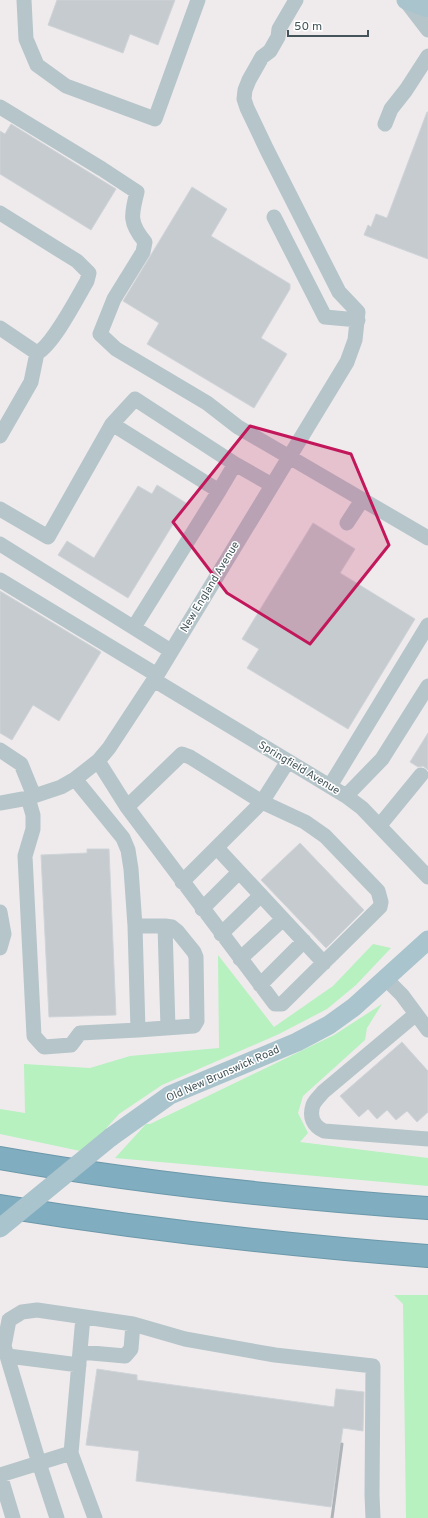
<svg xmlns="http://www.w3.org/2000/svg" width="428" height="1518" viewBox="0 0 428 1518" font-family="Overpass,sans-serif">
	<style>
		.green { fill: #b6f1bf }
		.building { fill: #c5cbcf; stroke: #cfd4d8 }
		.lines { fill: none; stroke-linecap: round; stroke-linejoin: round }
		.highway-casing { stroke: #6b98aa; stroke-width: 24 }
		.minor { stroke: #b6c5ca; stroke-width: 15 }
		.major { stroke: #a9c4cd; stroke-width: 19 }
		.highway { stroke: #80adbf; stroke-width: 22 }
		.rail { stroke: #adb3b7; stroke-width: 3 }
		.major-bridge { stroke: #a9c4cd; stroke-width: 19 }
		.marked { fill: #c2185b; fill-opacity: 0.2; stroke: #c2185b; stroke-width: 3; stroke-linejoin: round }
		.labels { text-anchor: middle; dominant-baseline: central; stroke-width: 3; stroke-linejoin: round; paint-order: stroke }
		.street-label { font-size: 11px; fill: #43555a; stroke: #fff }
	</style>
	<rect width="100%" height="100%" fill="#efebec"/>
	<!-- green -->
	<path class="green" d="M373 944 391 948 356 985 327 1009 279 1034 162 1085 119 1114 85 1152 0 1134V1109L25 1113 24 1064 90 1068 130 1056 219 1048 218 955 274 1027 333 986Z
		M382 1004 367 1028 365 1040 303 1096 298 1113 308 1133 300 1142 428 1158V1186L115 1158 146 1124H150L334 1035Z
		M394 1295H428V1518H406L403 1304Z"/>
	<!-- building -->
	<path class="building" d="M57 0H175L158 45 130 34 123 53 48 25Z
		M427 112H428V259L364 235 368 225 371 227 376 214 387 218Z
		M11 124 116 189 91 230 0 174V131L5 134Z
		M192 187 227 209 211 236 290 284V289L261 338 287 354 254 408 147 344 159 323 123 301Z
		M157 485 186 503 128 598 58 555 67 541 94 558 138 486 152 494Z
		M313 523 355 549 340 573 415 619 348 729 247 668 259 649 242 639Z
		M0 591 101 652 59 721 33 705 12 740 0 733Z
		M428 733V770L423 766 418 767 410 762Z
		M300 843 364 910 326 948 261 880Z
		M87 849H109L116 1015 49 1017 41 855 87 853Z
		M402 1042 428 1071V1112L417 1122 407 1111 396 1120 387 1110 377 1119 368 1109 359 1117 340 1096Z
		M97 1369 137 1375V1380L334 1407 336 1389 364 1392 363 1431 343 1428 331 1507 136 1481 139 1451 86 1445Z"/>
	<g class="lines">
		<defs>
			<path id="highway" d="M0 1158C142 1183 285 1198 428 1208
				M0 1206C142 1229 285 1245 428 1256"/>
		</defs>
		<!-- highway casing -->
		<use href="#highway" class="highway-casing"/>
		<!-- minor -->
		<path class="minor" d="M24 0 26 39 37 65 66 86 155 119 198 0
			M405 0 428 30
			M0 107 102 169 137 192C131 215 129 223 145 242L143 252 114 299 100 334 116 349 207 403 238 427 428 538
			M385 124 391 109 406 90 428 56
			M0 213 77 261 89 273 87 281C77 298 53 345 37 353L0 328
			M274 217 325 317 358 320
			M112 424 135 399 235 464
			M0 436 31 382 37 353
			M0 509 48 537 112 424 219 491 235 464 272 485
			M347 523 362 500
			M0 544 171 651
			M0 580 157 675
			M134 627 219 491
			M154 680 346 796 362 808 428 877
			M0 750 21 764 34 796
			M98 761 127 807 275 1004H282L380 907 381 902 378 891 325 836 305 822 262 802 190 757 182 754 127 807
			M75 779 123 838 128 850 131 869 135 926 138 1030 194 1026 197 1021 196 957 194 952 177 931 172 927 165 926H135
			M330 786 428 625
			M346 796 382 759 428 686
			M28 798 33 815V829L25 856 34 1036 44 1047 71 1045 80 1033 138 1030
			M0 803 28 798 61 787 75 779 98 761 109 748 157 675 347 362 355 340 358 312 339 292 267 150 247 108 244 99 245 90 249 80 262 57 270 51 278 37 279 29 296 0
			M380 825 421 775
			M217 848 324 963
			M182 882 262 802 288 761
			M202 909 239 872
			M0 912 4 934 0 948
			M165 926 168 1028
			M221 934 261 895
			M240 959 283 919
			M386 979 402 995 428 1030
			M260 985 304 941
			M416 1014 323 1092C320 1096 315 1100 313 1105 309 1117 313 1126 324 1131L428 1139
			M80 1352 125 1356 131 1349 133 1324
			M8 1356 79 1365
			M71 1453 95 1518
			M13 1518 0 1475 71 1453 83 1317
			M57 1518 39 1463 4 1346 9 1320 22 1312 37 1310 133 1324 185 1339 275 1355 373 1366 372 1495 373 1518"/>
		<!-- major -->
		<path class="major" d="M406 0 428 8
			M111 1137 170 1095 297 1042 329 1025 354 1007 428 940"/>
		<!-- highway -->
		<use href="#highway" class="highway"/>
		<!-- rail -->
		<path class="rail" d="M332 1518 342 1444"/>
		<!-- major-bridge -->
		<path class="major-bridge" d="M0 1228 111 1137"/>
	</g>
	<!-- marked area -->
	<path class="marked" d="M250 426 351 454 389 545 310 644 227 593 173 522Z"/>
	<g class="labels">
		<!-- street labels -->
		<g class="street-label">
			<text transform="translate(210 587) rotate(-59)">New England Avenue</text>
			<text transform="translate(299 768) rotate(31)">Springfield Avenue</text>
			<text transform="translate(223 1074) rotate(-24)">Old New Brunswick Road</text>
		</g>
	</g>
	<!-- scale -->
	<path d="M288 30v6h80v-6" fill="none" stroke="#43555a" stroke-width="2"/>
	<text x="294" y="30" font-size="12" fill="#43555a" stroke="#ffffff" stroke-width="3" paint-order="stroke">50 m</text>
</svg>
